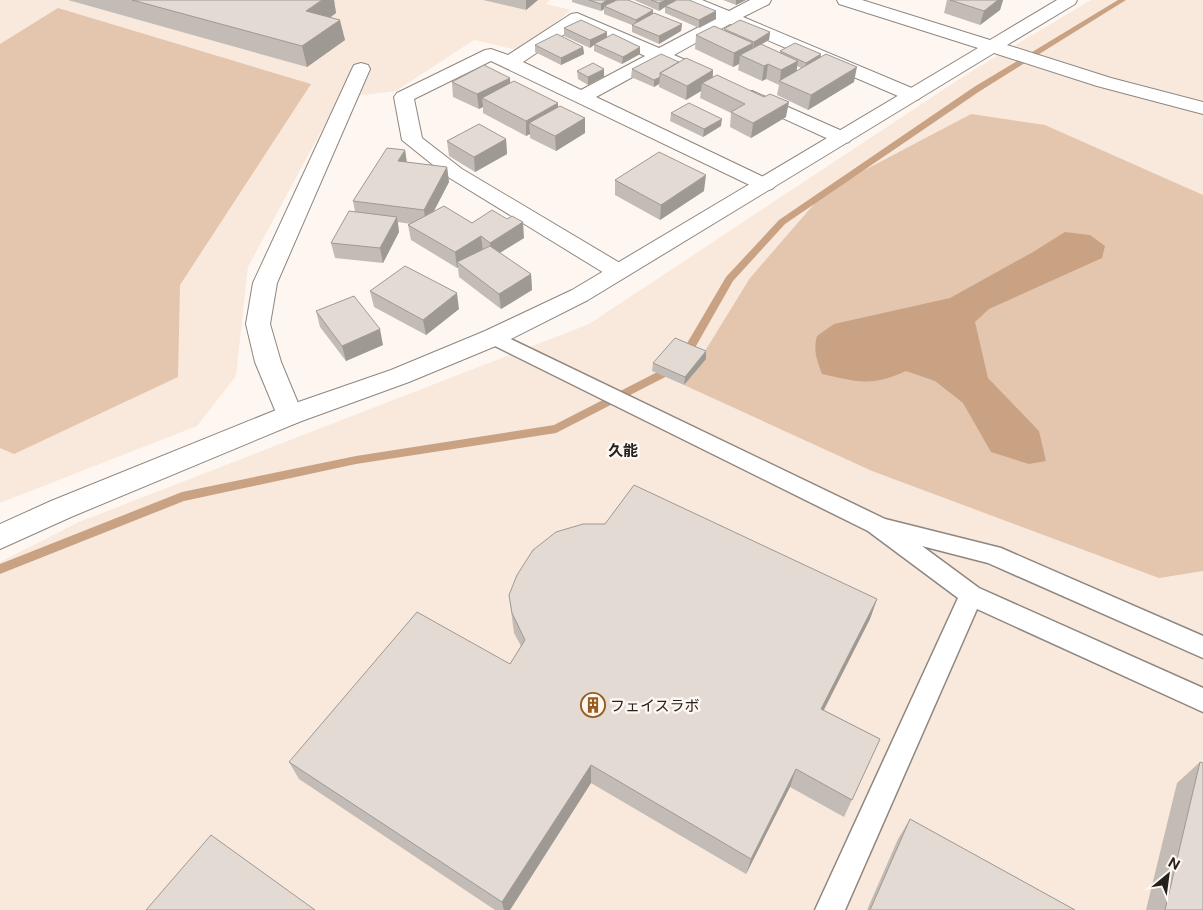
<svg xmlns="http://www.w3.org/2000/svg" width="1203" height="910" viewBox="0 0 1203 910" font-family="'Public Sans','Noto Sans JP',sans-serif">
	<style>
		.built { fill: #f9e9dc }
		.green { fill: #e4c6ae }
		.water { fill: #c9a284 }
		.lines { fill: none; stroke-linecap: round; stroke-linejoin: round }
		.stream { fill: #c9a284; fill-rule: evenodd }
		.service-casing { stroke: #8e867f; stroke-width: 3 }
		.minor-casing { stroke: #8e867f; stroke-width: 2 }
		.tertiary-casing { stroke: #8e867f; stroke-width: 2 }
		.service { fill: #fff; fill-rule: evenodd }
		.minor { fill: #fff; fill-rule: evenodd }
		.tertiary { fill: #fff; fill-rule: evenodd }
		.wall { fill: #c3bbb5; fill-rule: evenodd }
		.shaded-wall { fill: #9f9994 }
		.building { fill: #e3dad3; stroke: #9f9994 }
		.labels { text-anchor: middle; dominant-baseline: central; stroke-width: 5; stroke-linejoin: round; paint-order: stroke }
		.quarter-label { font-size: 15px; font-weight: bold; fill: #24211e; stroke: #fef7f1 }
		.near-poi-label { font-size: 15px; fill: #24211e; stroke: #fef7f1; text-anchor: start }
	</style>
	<rect width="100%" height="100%" fill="#fef7f1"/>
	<!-- built -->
	<path class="built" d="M0 0H550L546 4 571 10 521 51 474 40 396 91 339 98 248 267 236 376 197 426 0 503Z
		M1091 0H1203V910H0V562L79 522 589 324 967 74Z"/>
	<!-- green -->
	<path class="green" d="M58 8 311 84 180 285 178 377 14 454 0 448V44Z
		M971 114 1045 125 1203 195V571L1159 578 872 471 684 385 750 278 821 196 842 182Z"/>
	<!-- water -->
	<path class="water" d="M1065 232 1090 235 1105 246 1102 258 989 309 975 322 988 378 1039 431 1046 461 1029 464 991 452 963 403 935 381 906 371C870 387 859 382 822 374 817 360 813 351 817 336L834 324 950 298 1033 252Z"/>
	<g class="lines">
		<!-- stream -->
		<path class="stream" d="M1118 0H1126L980 91 785 224 733 281 688 360H680L679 357 726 277 779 220 974 87Z
			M673 364 677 365 678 368 677 371 556 433 356 464 184 501 0 574V564L182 492 356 456 554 425Z"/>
		<defs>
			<path id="service" d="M494 331 885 519 1001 548 1203 636V658L988 563 922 546 979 588 1203 688V712L977 609 845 910H815L958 598 868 531 487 342 484 337 487 332Z"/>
			<path id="minor" d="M680 0H702L729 11 750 0H771L769 4 743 17 919 91 922 95 919 99 912 101 905 99 730 24 674 55 699 66 701 70 699 74C685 77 672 68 660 62L596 97 772 181 776 185 772 189 765 191 758 189 491 61 414 99 422 138 462 169 625 266 629 271 625 276 617 278 609 276 448 177 402 140 394 97 397 93 485 50 491 49 508 55 571 14 577 13 659 48 716 18 682 4ZM578 25 645 56 581 90 523 62Z
				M361 63 368 65 370 69 277 283 270 324 281 362 303 415 299 422 290 425 281 422 277 415 255 362 246 324 253 283 352 69 354 65Z
				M752 91 849 134 852 138 849 142 842 144 835 142 745 101 742 97 745 93Z"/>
			<path id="tertiary" d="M837 0H862L990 40 1057 0H1077L1075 4 1007 45 1111 78 1203 102V114L1097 86 994 53 588 300 503 343 409 382 299 422 71 517 0 549V524L51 501 281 408 391 370 485 331 572 290 978 48 839 4Z"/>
		</defs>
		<!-- service casing -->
		<use href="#service" class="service-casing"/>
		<!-- minor casing -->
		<use href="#minor" class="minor-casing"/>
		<!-- tertiary casing -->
		<use href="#tertiary" class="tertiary-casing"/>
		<!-- service -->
		<use href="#service" class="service"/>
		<!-- minor -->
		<use href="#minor" class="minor"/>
		<!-- tertiary -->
		<use href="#tertiary" class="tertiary"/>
	</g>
	<!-- wall -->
	<path class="wall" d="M68 0H334L336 13 331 17 345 40 307 67Z
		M483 0H538L526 10Z
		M572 0H628L653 14 682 24 681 31 659 44 632 32V25L604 14V9L601 11 572 2Z
		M634 0H675V1L716 19 699 28 665 13V7L659 11Z
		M723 0H746L736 5Z
		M947 0H1003L1000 10 980 25 944 13Z
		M564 28 607 32V37L640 54 622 64 594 51V45L590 48 564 36Z
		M724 30 770 32 769 40 761 44 780 53V51L820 57 854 82 808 110 777 95 779 85 766 79 762 81 738 70 739 64 733 67 695 49 696 35ZM797 66 801 68 796 71Z
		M535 45 583 47 584 54 561 65 535 52Z
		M679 62 713 70V78L786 117 751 138 730 127 731 113 700 98 701 91 686 100 659 87V84L654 87 631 77 632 69Z
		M577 71 604 77 588 85 578 79Z
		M510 78V84L558 103V107L585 118V133L556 151 530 138V134L526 136 483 113V107L479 109 453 97 452 82Z
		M671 113 721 126 703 137 670 121Z
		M506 139 507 154 475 172 449 156 447 141Z
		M405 150 407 162 447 167 449 182 434 211 524 238 500 253 531 274 532 290 501 309 459 277 458 267 457 268 411 240 408 225 411 224 398 222 399 232 383 263 335 258 331 243 355 212 353 201Z
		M615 180 704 191 660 220 615 195Z
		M370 291 459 309 426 335 374 307Z
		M316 311 383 345 346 361 320 327Z
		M706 359 684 385 652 371 653 363Z
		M509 595 877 599 870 619 824 710 880 739 844 817 790 787 746 874 591 783 510 910H495L299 779 289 762 510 664 521 646 514 633Z
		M1200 762 1203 910H1146L1177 783Z
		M910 819 1075 910H867L898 839Z"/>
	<!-- shaded-wall -->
	<path class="shaded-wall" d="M322 0H334L336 13 311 31 306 11Z
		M526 0H538L526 10Z
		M607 0H617L604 6V9L601 11V4Z
		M666 0H675V2L665 6V7L659 11V3Z
		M736 0H746L736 5Z
		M998 0H1003L1000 10 980 25 984 11Z
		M653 10V17L635 27 636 20Z
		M716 11V19L699 28V20Z
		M340 20 345 40 307 67 302 46Z
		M682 24 681 31 659 44V36Z
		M607 32V39L594 44V45L590 48V40Z
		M770 32 769 40 753 49 754 42Z
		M753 43 752 58 740 55 739 64 733 67 734 53Z
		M583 47 584 54 561 65V58Z
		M640 47V54L622 64 623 57Z
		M821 54 820 62 805 70 806 63Z
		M798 61 796 75 780 81 781 70Z
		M768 64 766 79 762 81 764 66Z
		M857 67 854 82 808 110 811 95Z
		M604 69V77L588 85V77Z
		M713 70 712 85 702 83 701 91 686 100 687 86Z
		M660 77 659 84 654 87V80Z
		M510 78 511 93 482 98 483 107 479 109 477 94Z
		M789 102 786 117 751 138 753 123Z
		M558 103V118L529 123 530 134 526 136V121Z
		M585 118V133L556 151 555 136Z
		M722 119 721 126 703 137 704 129Z
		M506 139 507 154 475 172 474 157Z
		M405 150 407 165 398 161Z
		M447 167 449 182 426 226 424 210Z
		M706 175 704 191 660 220 661 205Z
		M397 217 399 232 383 263 380 248Z
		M523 222 524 238 491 258 490 243Z
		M481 236 483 252 457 262 458 267 457 268 455 252Z
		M531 274 532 290 501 309 499 294Z
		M457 293 459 309 426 335 423 320Z
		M380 329 383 345 346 361 342 346Z
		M706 351V359L684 385 685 377Z
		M877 599 870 619 815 727 821 709Z
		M591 765V783L510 910H504L502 902Z
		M796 769 790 787 746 874 751 859Z"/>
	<!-- building -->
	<path class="building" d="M132 0H322L306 11 340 20 302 46Z
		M589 0H607L601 4Z
		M617 0H628L653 10 636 20 604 6Z
		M651 0H666L659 3Z
		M677 0H689L716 11 699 20 665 6Z
		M950 0H998L984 11Z
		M654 13 682 24 659 36 632 25Z
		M581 20 607 32 590 40 564 28Z
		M740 20 770 32 754 42 724 29Z
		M714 26 753 43 734 53 696 35Z
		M557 34 583 47 561 58 535 45Z
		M613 34 640 47 623 57 594 44Z
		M795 43 821 54 806 63 780 51Z
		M761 44 798 61 781 70 768 64 764 66 740 55Z
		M661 54 679 62 660 73V77L654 80 632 69Z
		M826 54 857 67 811 95 779 81Z
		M686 58 713 70 687 86 660 73Z
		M593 63 604 69 588 77 577 71Z
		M484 65 510 78 477 94 452 82Z
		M717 75 764 97 770 94 789 102 753 123 731 112 745 104 702 83Z
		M514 81 558 103 526 121 482 98Z
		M689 103 722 119 704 129 671 113Z
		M560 106 585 118 555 136 529 123Z
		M479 124 506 139 474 157 447 141Z
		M387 148 405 150 398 161 447 167 424 210 353 201Z
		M659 152 706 175 661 205 615 180Z
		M444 206 472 223 492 210 507 219 512 216 523 222 490 243 481 236 455 252 408 225Z
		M349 211 397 217 380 248 331 243Z
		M490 246 531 274 499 294 457 262Z
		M405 266 457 293 423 320 370 291Z
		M354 296 380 329 342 346 316 311Z
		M675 338 706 351 685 377 653 363Z
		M634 485 877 599 821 709 880 739 852 800 796 769 751 859 591 765 502 902 289 762 417 612 510 664 525 640 512 613 509 595 517 575 533 550 556 532 583 524H605Z
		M1200 762 1203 763V910H1165Z
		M910 819 1075 910H870Z
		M211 835 315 910H146Z"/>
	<!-- icons -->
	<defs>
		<symbol id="building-ring" viewBox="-11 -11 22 22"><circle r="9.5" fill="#fef7f1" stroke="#985b20" stroke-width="1.5"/><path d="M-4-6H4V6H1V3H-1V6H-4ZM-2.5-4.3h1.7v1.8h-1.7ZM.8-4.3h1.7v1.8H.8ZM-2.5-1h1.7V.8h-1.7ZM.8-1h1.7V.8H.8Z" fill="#985b20"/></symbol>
	</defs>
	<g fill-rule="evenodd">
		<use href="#building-ring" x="579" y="691" width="28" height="28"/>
	</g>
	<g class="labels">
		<!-- quarter labels -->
		<g class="quarter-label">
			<text x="623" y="450">久能</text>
		</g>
		<!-- near-poi labels -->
		<g class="near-poi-label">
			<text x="610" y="705">フェイスラボ</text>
		</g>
	</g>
	<!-- north arrow -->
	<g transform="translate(1168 875) rotate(29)" stroke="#fef7f1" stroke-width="4" paint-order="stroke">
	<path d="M0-4L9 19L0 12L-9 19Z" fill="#24211e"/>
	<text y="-8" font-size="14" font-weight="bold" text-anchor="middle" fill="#24211e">N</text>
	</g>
</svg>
